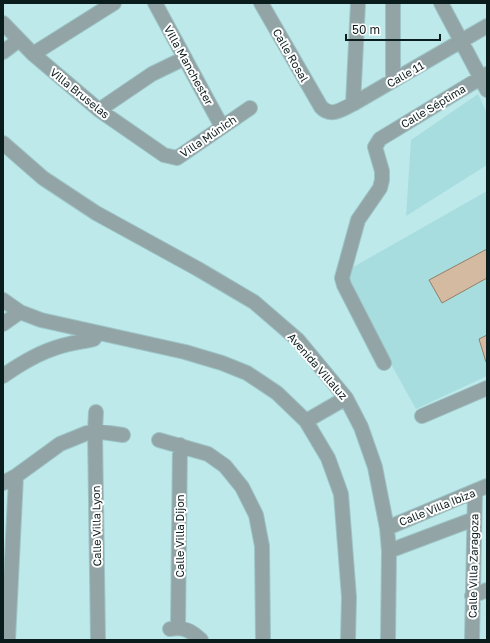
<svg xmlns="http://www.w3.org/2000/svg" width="490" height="643" viewBox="0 0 490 643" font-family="'Golos Text',sans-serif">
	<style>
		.built { fill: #a8dde0 }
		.building { fill: #d3baa1; stroke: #957d66 }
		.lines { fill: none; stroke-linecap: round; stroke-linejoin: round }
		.minor-casing { stroke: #9dc4c6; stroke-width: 16 }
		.minor { stroke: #92a4a5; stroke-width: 14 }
		.labels { text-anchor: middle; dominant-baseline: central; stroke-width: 4; stroke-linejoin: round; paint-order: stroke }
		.street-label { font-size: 11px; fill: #0b1c1d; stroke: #fff }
	</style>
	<rect width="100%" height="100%" fill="#bde9eb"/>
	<!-- built -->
	<path class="built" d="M478 94 487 113V165L406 216 411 140Z
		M487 191V376L416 409 341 274Z"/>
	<!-- building -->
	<path class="building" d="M487 249V278L442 303 429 280Z
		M487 335V361L486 362 479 339Z"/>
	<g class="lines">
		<defs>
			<path id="minor" d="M155 3 222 127
				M261 3 321 107C331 118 342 109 353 104L487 26
				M441 3 487 90
				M3 23 33 54 99 110 164 155 177 158 250 108
				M3 52 19 40
				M33 54 114 3
				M393 81V3
				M353 104 358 3
				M99 110 152 74 185 58
				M3 143 43 178 96 213 198 269 254 302 298 340 346 398 361 427 375 467 387 528 389 551 388 640
				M3 300 20 312 41 320 185 352 222 363 247 373 277 393 306 421 328 458 341 494 349 597 348 640
				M3 324 20 312
				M384 363 344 285 342 278 358 220 380 188 382 180V171L375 147 380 139 487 74
				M3 376C20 364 38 353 58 347 70 343 82 342 94 339L97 334
				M96 412 95 431 98 640
				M422 416 487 388
				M306 421 346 398
				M159 440 208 454 225 466 242 487 256 515 262 546 263 640
				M3 483 16 476 60 444 87 433 95 431 123 435
				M387 528 487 486
				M389 551 474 519
				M472 596 487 590
				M178 627 180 445
				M170 629C183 626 192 631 201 640
				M8 640 16 476
				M472 640 475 492"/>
		</defs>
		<!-- minor casing -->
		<use href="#minor" class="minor-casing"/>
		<!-- minor -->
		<use href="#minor" class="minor"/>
	</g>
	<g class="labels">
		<!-- street labels -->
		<g class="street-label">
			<text transform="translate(291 55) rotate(60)">Calle Rosal</text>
			<text transform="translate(189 65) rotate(61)">Villa Manchester</text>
			<text transform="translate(405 74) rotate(-30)">Calle 11</text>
			<text transform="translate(80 93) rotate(39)">Villa Bruselas</text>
			<text transform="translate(433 106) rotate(-31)">Calle Séptima</text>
			<text transform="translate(208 136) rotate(-34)">Villa Múnich</text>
			<text transform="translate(318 366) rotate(49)">Avenida Villaluz</text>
			<text transform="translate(437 507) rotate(-22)">Calle Villa Ibiza</text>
			<text transform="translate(96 526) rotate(-91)">Calle Villa Lyon</text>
			<text transform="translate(179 536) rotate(-90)">Calle Villa Dijon</text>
			<text transform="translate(473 566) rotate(-89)">Calle Villa Zaragoza</text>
		</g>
	</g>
	<!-- border -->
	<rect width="490" height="643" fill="none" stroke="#0b1c1d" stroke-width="8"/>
	<!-- scale -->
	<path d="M346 34v6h94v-6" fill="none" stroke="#0b1c1d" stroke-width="2"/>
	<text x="352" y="34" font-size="12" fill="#0b1c1d" stroke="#ffffff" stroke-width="3" paint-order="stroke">50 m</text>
</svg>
